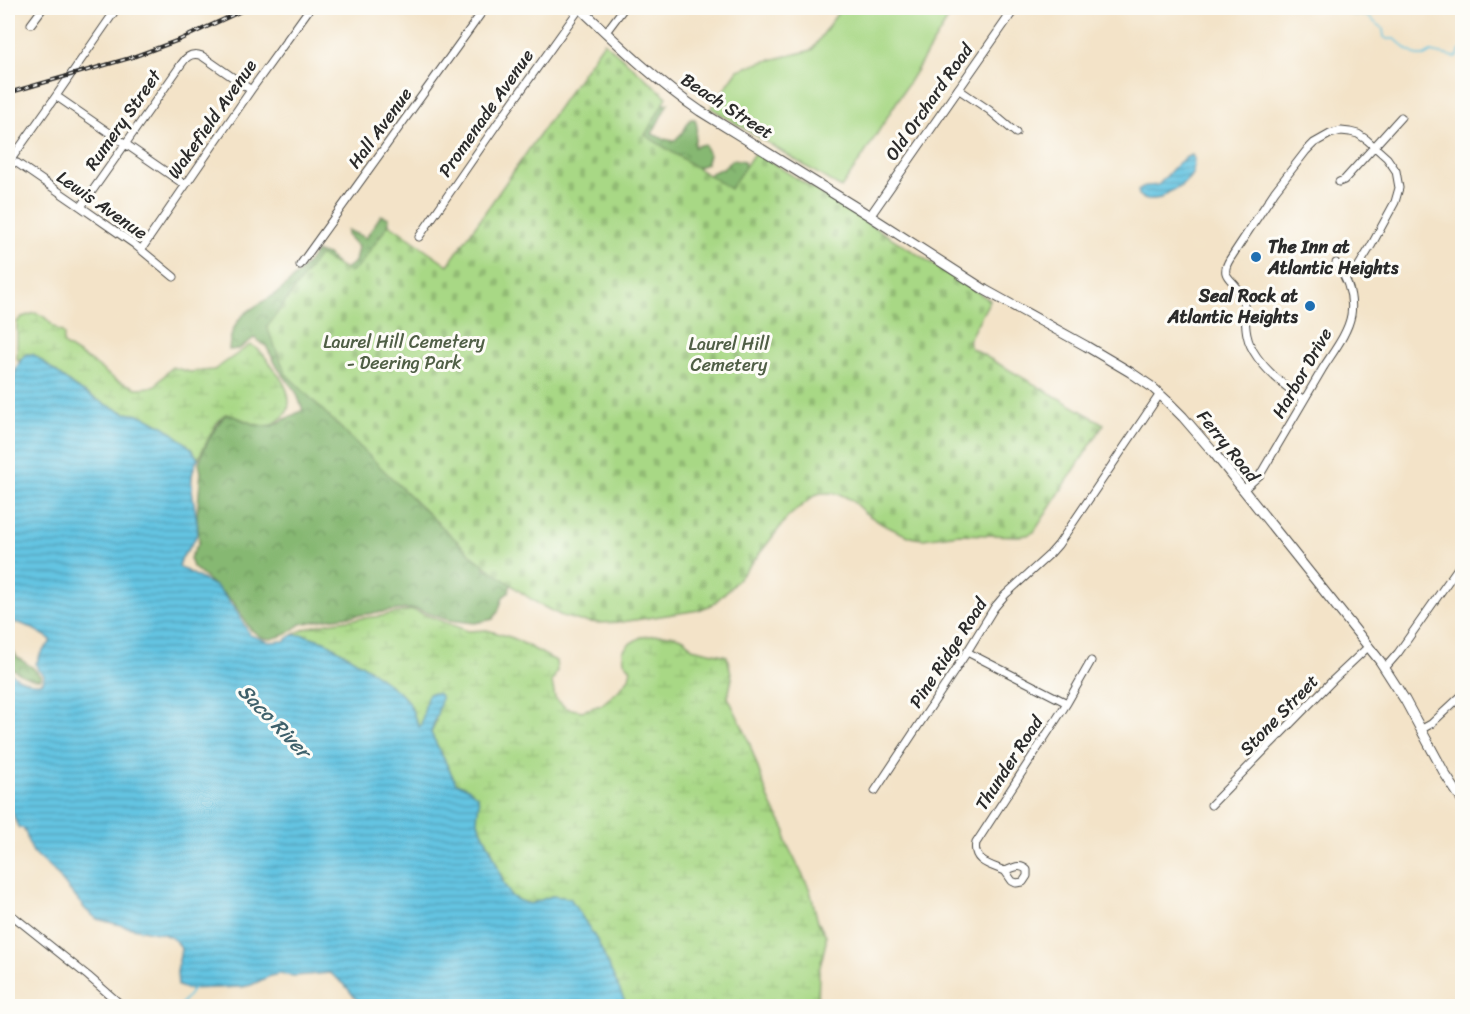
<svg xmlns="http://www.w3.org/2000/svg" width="1470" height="1014" viewBox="0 0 1470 1014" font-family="Sriracha,sans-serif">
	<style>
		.grass { fill: #a8d885; stroke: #6a8258; stroke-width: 1.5 }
		.forest { fill: url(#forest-crowns); stroke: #58724e; stroke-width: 1.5 }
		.wetland { fill: url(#wetland-marsh); stroke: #6a8258; stroke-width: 1.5 }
		.cemetery { fill: url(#cemetery-stones); stroke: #6a8258; stroke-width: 1.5 }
		.water { fill: url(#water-rules); stroke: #487886; stroke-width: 1.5 }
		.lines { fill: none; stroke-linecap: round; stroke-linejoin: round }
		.stream { stroke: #64c4e2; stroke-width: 1.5 }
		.minor-casing { stroke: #494743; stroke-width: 9 }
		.tertiary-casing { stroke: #494743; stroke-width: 10 }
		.secondary-casing { stroke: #494743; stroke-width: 11 }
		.minor { stroke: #fff; stroke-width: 7 }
		.tertiary { stroke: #fff; stroke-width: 8 }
		.secondary { stroke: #fff; stroke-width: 9 }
		.rail-casing { stroke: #2b2b2b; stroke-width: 4 }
		.rail { stroke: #fdfcf7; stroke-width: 1.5; stroke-dasharray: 4.5; stroke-linecap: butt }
		.poi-dot { fill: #1f6fb2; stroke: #fdfcf7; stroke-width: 2 }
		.labels { text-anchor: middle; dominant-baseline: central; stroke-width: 6; stroke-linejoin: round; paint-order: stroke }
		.street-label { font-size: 18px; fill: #2b2b2b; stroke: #fdfcf7 }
		.poi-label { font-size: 18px; font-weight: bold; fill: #2b2b2b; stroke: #fdfcf7; text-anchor: start }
		.park-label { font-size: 18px; fill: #505f46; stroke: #fdfcf7 }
		.water-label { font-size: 20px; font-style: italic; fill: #3f616b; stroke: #fdfcf7 }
	</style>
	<defs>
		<pattern id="forest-crowns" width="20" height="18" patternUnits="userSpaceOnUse" patternTransform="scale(1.5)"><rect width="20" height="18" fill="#86b872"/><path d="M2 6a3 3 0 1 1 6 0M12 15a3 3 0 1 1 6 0" fill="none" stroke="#6e965e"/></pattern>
		<pattern id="wetland-marsh" width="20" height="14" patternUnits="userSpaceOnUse" patternTransform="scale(1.5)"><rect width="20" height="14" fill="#a8d885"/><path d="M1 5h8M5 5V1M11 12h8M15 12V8" fill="none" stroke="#91ba73"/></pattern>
		<pattern id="cemetery-stones" width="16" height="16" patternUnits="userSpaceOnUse" patternTransform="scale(1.5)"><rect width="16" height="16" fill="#a8d885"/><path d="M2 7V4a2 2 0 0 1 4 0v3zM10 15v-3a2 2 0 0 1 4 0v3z" fill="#91ba73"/></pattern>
		<pattern id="water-rules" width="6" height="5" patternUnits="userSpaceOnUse" patternTransform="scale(1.5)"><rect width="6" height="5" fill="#64c4e2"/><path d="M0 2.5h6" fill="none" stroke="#539fb7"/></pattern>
	</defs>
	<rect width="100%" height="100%" fill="#fdfcf7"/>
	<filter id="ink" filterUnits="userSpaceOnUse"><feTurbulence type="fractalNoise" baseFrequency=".0167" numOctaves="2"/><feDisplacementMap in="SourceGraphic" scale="12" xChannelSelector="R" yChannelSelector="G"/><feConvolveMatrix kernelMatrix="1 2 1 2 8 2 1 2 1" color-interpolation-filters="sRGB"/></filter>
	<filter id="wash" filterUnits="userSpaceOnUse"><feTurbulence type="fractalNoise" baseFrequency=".008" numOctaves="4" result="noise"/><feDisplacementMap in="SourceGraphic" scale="24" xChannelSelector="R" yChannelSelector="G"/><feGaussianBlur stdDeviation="1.35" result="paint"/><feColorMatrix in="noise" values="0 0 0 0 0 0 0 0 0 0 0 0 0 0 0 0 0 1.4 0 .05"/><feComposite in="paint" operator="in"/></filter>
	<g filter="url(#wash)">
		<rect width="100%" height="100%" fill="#f3e3c8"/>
		<!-- grass -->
		<path class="grass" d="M841 8H955L865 153 841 188 711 108 738 70 762 62 812 50Z"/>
		<!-- forest -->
		<path class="forest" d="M668 103 652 134 664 139 674 141 683 132 690 119H695L697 126 694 147 704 144 709 155 706 164 685 173 702 183 711 173 723 168 734 159 744 161 746 174 482 555 485 569 501 570 515 567 509 592 503 597 498 612 493 619 475 623 448 620 416 609H407L327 619 301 624 287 634 271 639 261 637 250 629 233 602 193 567 190 558 199 542 197 516 201 472 199 463C204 446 214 429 225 415L233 416 256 425 272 426 303 410 296 392 278 368 266 346 254 338 239 349 229 350C231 311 256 309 281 290 294 279 306 266 316 252L328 255 342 271 355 262 358 247 347 235V230L366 238 381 215 389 218 388 238 328 345 636 145 657 107Z
			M8 643 17 657 33 668 41 677 40 679C27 680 19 673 8 666Z"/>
		<!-- wetland -->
		<path class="wetland" d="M35 313C48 315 52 329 62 332L64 335 63 343 66 346 93 363 116 380 137 388 154 387 172 367 190 372 214 370 250 345C262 349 268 361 275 371 277 374 280 376 281 379 290 392 294 411 279 420 276 422 274 424 271 425 255 429 240 415 225 414L216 424 198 459 192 449 183 441 165 428 150 419 140 415 125 413 105 404 75 387 33 354H26L19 361 17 359V322L22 317Z
			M413 610 468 631 487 630 513 638 556 661 557 671 552 682 555 698 566 708 582 711 601 705 618 691 629 678 631 669 624 661 623 651 629 644 641 637 657 635H672L684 639 692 648 727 656 732 678 728 697 747 736 768 797 776 814 782 823 786 832V842L810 890 818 922 826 935V942L819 971 818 1006H627L626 1004 552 896 531 904 518 900 511 896 504 884 492 851 479 825 468 788 456 783 431 733 436 721 421 725 419 728 409 703 401 694 369 669 324 641 304 635H293C311 622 358 619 381 616 392 614 402 612 413 610Z"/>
		<!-- cemetery -->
		<path class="cemetery" d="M604 42 667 97 645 135 730 189 755 152 990 300 968 341 971 348 1104 424 1034 532 1027 535 1018 536 959 534 923 539 914 538 901 533 882 524 865 513 851 500 844 496 834 493H821L815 495 788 517 757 557 732 586 713 604 699 610 622 622 599 623 580 621 562 616 540 605 522 593 475 558 417 503 286 374 267 327 319 255 349 272 359 266 389 224 448 265Z"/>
		<!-- water -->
		<path class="water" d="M1192 155 1194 159 1193 174 1180 187 1169 192 1161 198 1148 200 1144 199 1139 195 1138 190C1144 184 1150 187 1158 185 1169 175 1178 159 1192 155Z
			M26 354H33L75 387 105 404 125 413 140 415 150 419 166 428 183 441 192 449 198 459C187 477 193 494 196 515 197 520 198 529 197 534 193 547 180 554 179 567L217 587 234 607 250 635 269 642 284 641 293 635H304L324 641 369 669 401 694 409 703 419 727 421 725 427 697 430 693H437L441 696V701L431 733 456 783 468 788 478 797 479 804 477 818 479 825 492 852 504 884 511 896 518 900 530 904 552 896 570 898 597 940 627 1006H368L356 999 344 984 330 973 294 976 279 974 270 976 251 985 242 987 187 989 178 986 177 972 181 949 177 942 170 937 163 934 132 928 97 919 86 910 54 871 33 852 28 842 26 833 23 828H19C14 821 14 811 8 806V671C17 678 31 686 43 682L44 675 38 670 36 664 41 653 50 643V639C41 633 32 628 22 624 17 622 13 623 8 621V404C17 384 9 371 26 354Z"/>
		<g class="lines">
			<!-- stream -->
			<path class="stream" d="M1341 8 1349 14 1367 16 1383 29 1384 37 1387 39H1395L1408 50 1417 56H1424L1431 52 1455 57 1458 56 1459 52 1462 49
				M180 1006 194 988"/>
		</g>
	</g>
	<g filter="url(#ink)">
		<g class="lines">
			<defs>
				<path id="minor" d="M31 24 43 8
					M606 32 624 8
					M958 89 989 110 1016 133
					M56 96 185 185
					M8 161 17 163 81 207 134 244 174 277
					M10 161 56 96 117 8
					M1339 182 1344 180 1401 117
					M81 207 178 69C184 60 189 51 202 56L251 90
					M419 237 497 124 580 8
					M141 250 251 90 310 8
					M300 265 485 8
					M1304 400C1284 386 1252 361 1247 335 1244 322 1247 307 1241 294 1234 278 1218 278 1230 259L1275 191 1306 151 1314 143 1330 134 1341 131 1350 132 1358 134 1367 140 1387 158 1396 171 1399 188 1395 202 1371 246 1358 267 1345 277
					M1243 490 1260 475C1281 440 1302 404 1323 368 1333 352 1348 333 1351 315 1354 295 1347 278 1336 263
					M967 652 1067 703
					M1385 668 1398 653 1462 562
					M1422 729 1431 724 1462 695
					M875 791 967 652 994 608 1005 595 1050 554 1058 545 1160 394
					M1211 805 1333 680 1369 646
					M1005 871 1012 881 1016 883 1023 882 1027 876V870C1020 863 1013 868 1005 871 991 865 972 862 976 843L1067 703 1091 661
					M8 912 88 976 119 1003"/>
				<path id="tertiary" d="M870 216 1015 8"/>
				<path id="secondary" d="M580 8C618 44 656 81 700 111L870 216 985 290 1086 346 1130 372 1152 387 1166 400 1183 417 1214 453 1380 661 1405 700 1445 774 1462 800"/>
			</defs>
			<!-- minor casing -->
			<use href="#minor" class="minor-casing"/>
			<!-- tertiary casing -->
			<use href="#tertiary" class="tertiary-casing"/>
			<!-- secondary casing -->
			<use href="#secondary" class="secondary-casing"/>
			<!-- minor -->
			<use href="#minor" class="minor"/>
			<!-- tertiary -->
			<use href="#tertiary" class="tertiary"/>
			<!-- secondary -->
			<use href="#secondary" class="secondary"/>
			<defs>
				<path id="rail" d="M8 93 130 58 179 40 248 8"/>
			</defs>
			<!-- rail casing -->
			<use href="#rail" class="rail-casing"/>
			<!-- rail -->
			<use href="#rail" class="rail"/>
		</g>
	</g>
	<!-- markers -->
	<g class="poi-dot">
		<circle cx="1256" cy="257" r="6"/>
		<circle cx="1310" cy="306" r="6"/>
	</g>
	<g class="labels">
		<!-- street labels -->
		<g class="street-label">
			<text transform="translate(929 102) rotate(-55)">Old Orchard Road</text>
			<text transform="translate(727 106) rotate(33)">Beach Street</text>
			<text transform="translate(486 113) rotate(-55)">Promenade Avenue</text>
			<text transform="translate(212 119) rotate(-55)">Wakefield Avenue</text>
			<text transform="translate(123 120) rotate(-55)">Rumery Street</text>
			<text transform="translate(380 128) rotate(-54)">Hall Avenue</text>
			<text transform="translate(102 205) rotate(35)">Lewis Avenue</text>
			<text transform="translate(1302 373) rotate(-60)">Harbor Drive</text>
			<text transform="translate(1228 446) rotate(51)">Ferry Road</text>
			<text transform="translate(948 653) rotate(-57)">Pine Ridge Road</text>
			<text transform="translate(1279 715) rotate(-46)">Stone Street</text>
			<text transform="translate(1009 763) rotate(-57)">Thunder Road</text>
		</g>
		<!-- poi labels -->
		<g class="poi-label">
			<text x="1268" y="247">The Inn at<tspan x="1268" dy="21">Atlantic Heights</tspan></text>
			<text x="1298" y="296" text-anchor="end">Seal Rock at<tspan x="1298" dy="21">Atlantic Heights</tspan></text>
		</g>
		<!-- park labels -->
		<g class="park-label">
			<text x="404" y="342">Laurel Hill Cemetery<tspan x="404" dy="21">- Deering Park</tspan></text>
			<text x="729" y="344">Laurel Hill<tspan x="729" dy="21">Cemetery</tspan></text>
		</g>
		<!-- water labels -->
		<g class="water-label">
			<text transform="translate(274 721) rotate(46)">Saco River</text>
		</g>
	</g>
	<!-- margin -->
	<rect width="1470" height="1014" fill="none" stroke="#fdfcf7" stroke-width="30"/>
</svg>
